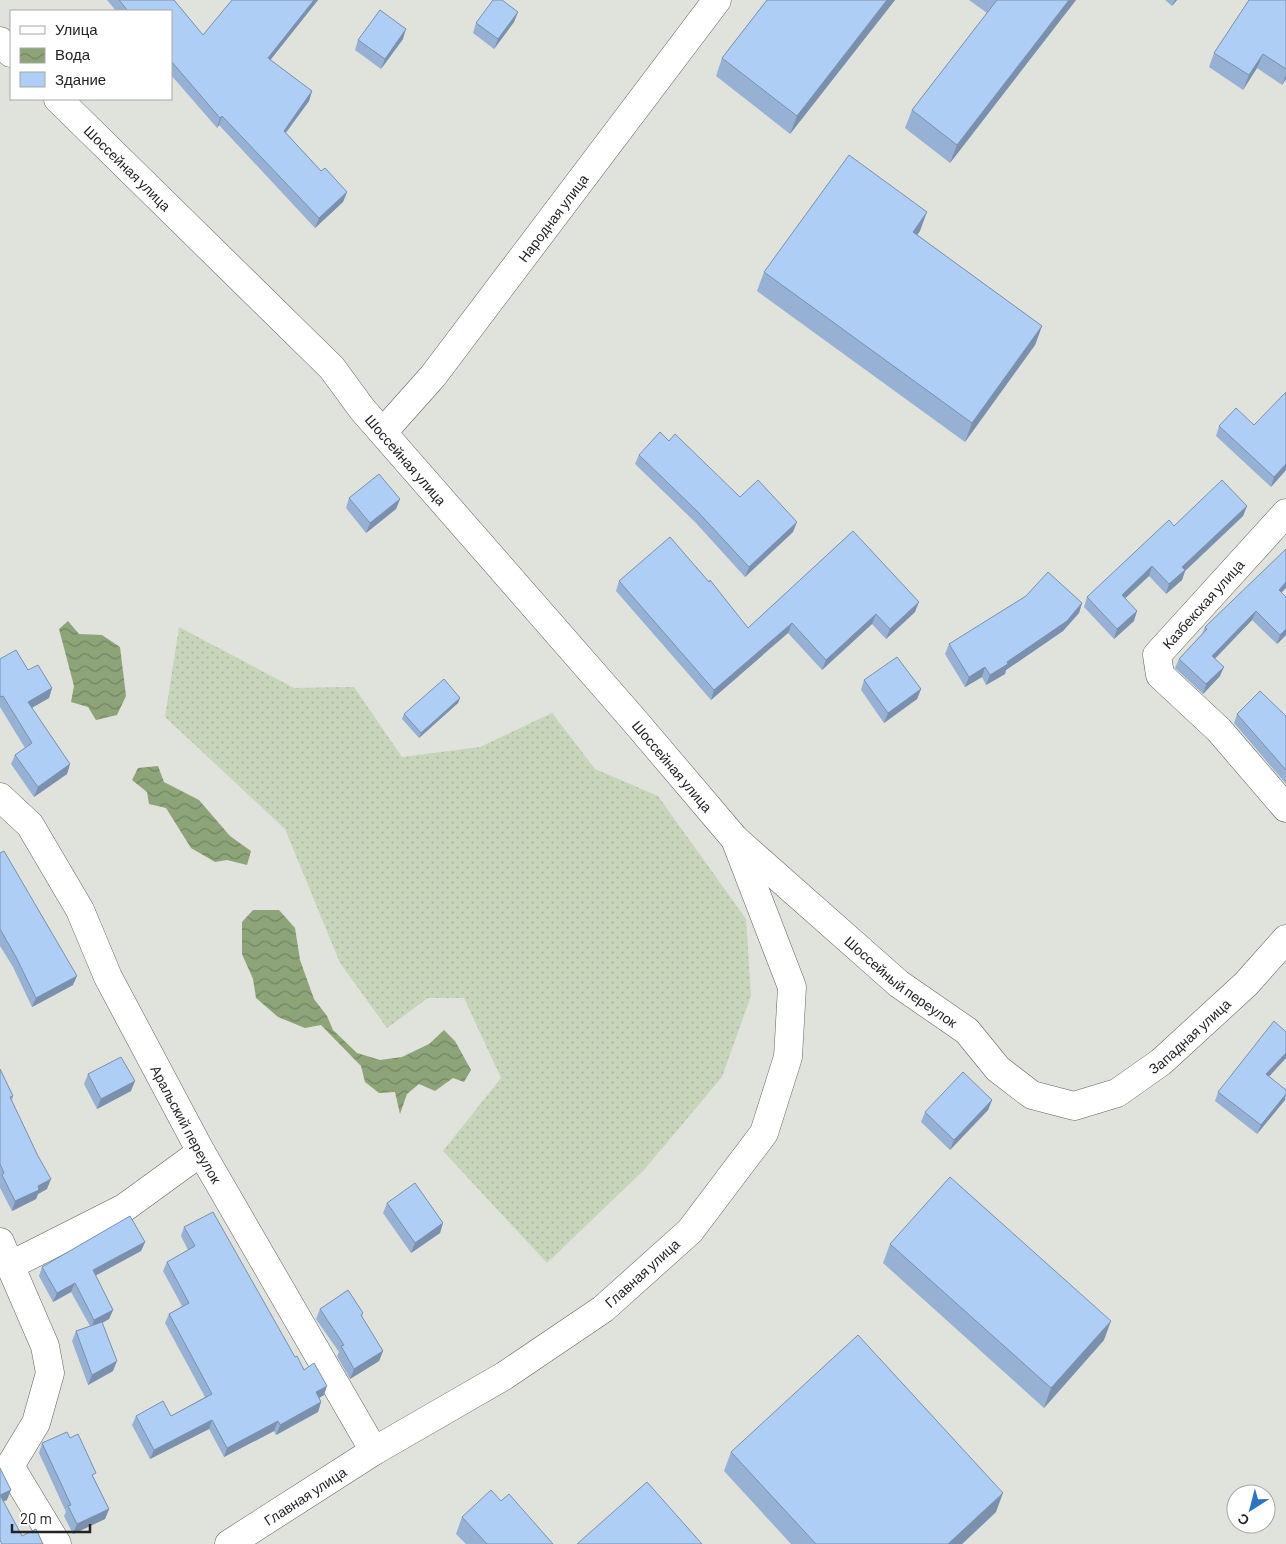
<svg xmlns="http://www.w3.org/2000/svg" width="1286" height="1544" viewBox="0 0 1286 1544" font-family="Barlow,sans-serif">
	<style>
		.grass { fill: url(#grass-dots) }
		.water { fill: url(#water-waves) }
		.lines { fill: none; stroke-linecap: round; stroke-linejoin: round }
		.minor-casing { stroke: #61645e; stroke-width: 29 }
		.major-casing { stroke: #61645e; stroke-width: 29 }
		.minor { stroke: #fff; stroke-width: 28 }
		.major { stroke: #fff; stroke-width: 28 }
		.wall { fill: #96b1d3 }
		.shaded-wall { fill: #7a90ac }
		.building { fill: #aecef5; stroke: #7a90ac }
		.labels { text-anchor: middle; dominant-baseline: central; stroke-width: 5; stroke-linejoin: round; paint-order: stroke }
		.street-label { font-size: 14px; fill: #222421; stroke: #fff }
	</style>
	<defs>
		<pattern id="grass-dots" width="8" height="8" patternUnits="userSpaceOnUse" patternTransform="scale(1.25)"><rect width="8" height="8" fill="#c7d6ba"/><path d="M2 2h.1M6 6h.1" fill="none" stroke="#abb8a0" stroke-width="1.8" stroke-linecap="round"/></pattern>
		<pattern id="water-waves" width="16" height="10" patternUnits="userSpaceOnUse" patternTransform="scale(1.25)"><rect width="16" height="10" fill="#8da479"/><path d="M0 5q4-4 8 0t8 0" fill="none" stroke="#738563"/></pattern>
	</defs>
	<rect width="100%" height="100%" fill="#dfe3db"/>
	<!-- grass -->
	<path class="grass" d="M179 627 294 688 354 687 402 757 480 747 552 713 595 769 658 796 746 919 751 996 722 1077 644 1170 547 1263 443 1151 501 1078 464 998H428L387 1028 340 963 285 829 165 717Z"/>
	<!-- water -->
	<path class="water" d="M68 621 79 634 102 635 120 647 126 696 117 715 96 720 88 707 71 702 74 686 59 629Z
		M158 766 164 782 199 800 230 836 251 851 247 865 227 860 215 862 191 848 166 808 149 804 147 792 132 780 138 768Z
		M253 910H279L295 928 300 960 314 999 327 1016 333 1030 357 1053 380 1060 402 1057 429 1044 444 1030 455 1041 471 1070 464 1082 453 1078 435 1091 419 1084 407 1094 400 1114 395 1092 379 1093 365 1082 361 1066 321 1025 305 1028 278 1017 256 998 253 979 242 954V922Z"/>
	<g class="lines">
		<defs>
			<g id="minor">
				<path d="M1286 513 1157 655 1160 675 1219 730 1286 808"/>
				<path id="s1" d="M0 797 30 825 80 910 108 977 201 1152 374 1451"/>
				<path id="s2" d="M735 839 899 984 967 1031 998 1069 1032 1095 1074 1106 1117 1093 1161 1062 1246 984 1286 939"/>
				<path d="M0 1242 45 1346 50 1373 36 1423 10 1466 57 1544"/>
				<path d="M11 1265 124 1208 201 1152"/>
			</g>
			<g id="major">
				<path d="M0 41 11 53"/>
				<path id="s3" d="M58 99 332 368 362 409 633 719 735 839 792 987 788 1057 764 1133 690 1231 603 1309 504 1376 374 1451 229 1544"/>
				<path id="s4" d="M384 431 433 376 717 0"/>
			</g>
		</defs>
		<!-- minor casing -->
		<use href="#minor" class="minor-casing"/>
		<!-- major casing -->
		<use href="#major" class="major-casing"/>
		<!-- minor -->
		<use href="#minor" class="minor"/>
		<!-- major -->
		<use href="#major" class="major"/>
	</g>
	<!-- wall -->
	<path class="wall" d="M107 0H174L203 35 232 0H318L270 60 312 91 309 101 286 133 321 171 347 192 343 202 315 228 219 125 217 128 171 75V11H116Z
		M767 0H895L790 134 716 76 722 58Z
		M969 0H1076L950 163 905 128 912 110 987 13Z
		M1165 0H1177L1172 6Z
		M1286 0V79L1282 85 1257 68 1243 90 1209 67 1214 53Z
		M518 12 514 22 494 49 473 33 476 23Z
		M403 39 381 69 355 50 358 40Z
		M920 231 917 235 1042 326 1035 345 965 442 757 291 764 272Z
		M1219 426 1286 470 1271 487 1216 436Z
		M669 441 740 497 793 532 745 577 695 522 635 464 639 455Z
		M349 498 400 499 396 509 366 533 346 508Z
		M1247 506 1243 516 1185 571 1182 580 1166 594 1149 576 1125 598 1134 621 1114 639 1084 607 1087 597 1174 526Z
		M853 531 915 612 886 639 872 624 822 670 788 633 711 700 616 591 619 581 748 628Z
		M1282 592 1286 635 1277 644 1252 620 1215 658 1220 676 1203 694 1175 668 1179 659 1202 634 1205 627Z
		M1082 603 1079 613 1063 631 1006 670 1005 674 986 685 982 677 965 687 945 654 949 644Z
		M0 659 28 670 52 688 49 698 32 708 70 764 67 774 34 797 11 764 15 755 25 748 0 707Z
		M864 680 921 689 917 699 884 723 861 690Z
		M460 698 458 703 419 738 402 719 404 714Z
		M1237 714 1286 716V784L1234 723Z
		M0 853 73 985 32 1007 13 967 0 946Z
		M1286 1032V1058L1269 1076 1285 1100 1257 1134 1215 1101 1218 1092Z
		M0 1069 13 1096 12 1101 47 1189 38 1194 36 1199 12 1211 0 1188Z
		M88 1074 131 1091 97 1109 84 1084Z
		M992 1100 988 1110 950 1150 921 1122 925 1112Z
		M387 1203 443 1223 440 1233 411 1253 383 1213Z
		M184 1227 295 1357 324 1395 319 1398 321 1402 318 1412 276 1435 274 1431 224 1457 209 1429 150 1459 132 1425 136 1416H171L205 1397 165 1323 169 1314 182 1306 163 1271 167 1262 188 1250 181 1236Z
		M145 1242 141 1251 95 1276 113 1310 109 1319 102 1323 113 1371 88 1385 72 1341 76 1331 90 1326 71 1292 53 1302 39 1276 42 1267Z
		M890 1244 1104 1340 1044 1408 883 1263Z
		M320 1309 363 1313 362 1317 383 1351 379 1361 350 1379 337 1356 339 1352 316 1319Z
		M70 1438 94 1478 109 1509 105 1519 73 1534 64 1516 66 1512 39 1453 42 1443Z
		M731 1452 996 1512 962 1544H791L724 1471Z
		M501 1501 553 1544H466L456 1534 462 1517Z"/>
	<!-- shaded-wall -->
	<path class="shaded-wall" d="M314 0H318L264 68 268 58Z
		M887 0H895L790 134 797 116Z
		M1069 0H1076L950 163 957 145Z
		M1175 0H1177L1172 6Z
		M518 12 514 22 494 49 498 39Z
		M406 29 403 39 381 69 385 59Z
		M1263 54 1257 68 1243 90 1249 75Z
		M1286 75V79L1282 85Z
		M312 91 309 101 280 140 284 131Z
		M222 116 219 125 217 128 220 118Z
		M347 192 343 202 315 228 319 218Z
		M927 212 920 231 906 251 913 232Z
		M1042 326 1035 345 965 442 972 423Z
		M1286 464V470L1271 487 1274 477Z
		M400 499 396 509 366 533 370 523Z
		M1247 506 1243 516 1185 571 1182 580 1166 594 1169 584 1182 567Z
		M797 522 793 532 745 577 749 567Z
		M1152 566 1149 576 1118 605 1122 595Z
		M1286 582V588L1275 599 1279 590Z
		M919 602 915 612 886 639 890 629Z
		M1082 603 1079 613 1063 631 1006 670 1005 674 986 685 990 675Z
		M1137 611 1134 621 1114 639 1117 629Z
		M1256 611 1252 620 1209 665 1212 656Z
		M876 614 872 624 822 670 826 660Z
		M792 623 788 633 711 700 714 690Z
		M1286 629V635L1277 644 1280 635Z
		M985 667 982 677 965 687 969 677Z
		M1224 667 1220 676 1203 694 1206 684Z
		M52 688 49 698 24 712 28 702Z
		M921 689 917 699 884 723 888 713Z
		M460 698 458 703 419 738 421 733Z
		M70 764 67 774 34 797 38 787Z
		M77 976 73 985 32 1007 36 998Z
		M1286 1053V1058L1263 1083 1266 1074Z
		M135 1081 131 1091 97 1109 101 1099Z
		M1286 1094 1285 1100 1257 1134 1261 1125Z
		M992 1100 988 1110 950 1150 954 1140Z
		M51 1179 47 1189 38 1194 36 1199 12 1211 15 1201 38 1186Z
		M443 1223 440 1233 411 1253 415 1243Z
		M145 1242 141 1251 89 1279 93 1270Z
		M75 1283 71 1292 53 1302 57 1293Z
		M113 1310 109 1319 91 1329 94 1320Z
		M1111 1321 1104 1340 1044 1408 1051 1388Z
		M383 1351 379 1361 350 1379 354 1369Z
		M117 1361 113 1371 88 1385 92 1375Z
		M327 1386 324 1395 312 1402 316 1392Z
		M321 1402 318 1412 276 1435 280 1425Z
		M212 1420 209 1429 150 1459 154 1450Z
		M278 1421 274 1431 224 1457 227 1448Z
		M11 1490 7 1500 0 1503V1495Z
		M1003 1493 996 1512 962 1544H948Z
		M109 1509 105 1519 73 1534 77 1524Z"/>
	<!-- building -->
	<path class="building" d="M119 0H174L203 35 232 0H314L268 58 312 91 284 131 321 171 325 168 347 192 319 218 222 116 220 118 171 61V11H128Z
		M493 0H502L518 12 498 39 476 23Z
		M767 0H887L797 116 722 58Z
		M997 0H1069L957 145 912 110Z
		M1249 0H1286V69L1263 54 1249 75 1214 53Z
		M380 10 406 29 385 59 358 40Z
		M849 155 927 212 913 232 1042 326 972 423 764 272Z
		M1286 392V464L1274 477 1219 426 1236 408 1254 425Z
		M660 432 669 441 675 434 740 497 758 480 797 522 749 567 698 512 639 455Z
		M379 474 400 499 370 523 349 498Z
		M1222 480 1247 506 1182 567 1185 570 1169 584 1152 566 1122 595 1137 611 1117 629 1087 597 1169 520 1174 526Z
		M853 531 919 602 890 629 876 614 826 660 792 623 714 690 619 581 670 537 709 582 710 580 748 628Z
		M1286 549V582L1279 590 1286 597V629L1280 635 1256 611 1212 656 1224 667 1206 684 1179 659 1207 629 1205 627Z
		M1048 572 1082 603 1067 621 1007 662 1008 664 990 675 985 667 969 677 949 644 1026 596Z
		M16 650 28 670 38 665 52 688 28 702 70 764 38 787 15 755 32 743 3 696 0 697V659Z
		M897 657 921 689 888 713 864 680Z
		M444 679 460 698 421 733 404 714Z
		M1260 691 1286 716V770L1237 714Z
		M4 851 77 976 36 998 16 957 0 929V853Z
		M1274 1021 1286 1032V1053L1266 1074 1286 1090V1094L1261 1125 1218 1092Z
		M121 1057 135 1081 101 1099 88 1074Z
		M0 1069 13 1096 10 1097 38 1156 51 1179 38 1186 39 1190 15 1201 2 1175 4 1173 0 1164Z
		M963 1072 992 1100 954 1140 925 1112Z
		M950 1177 1111 1321 1051 1388 890 1244Z
		M415 1183 443 1223 415 1243 387 1203Z
		M213 1212 295 1357 297 1356 304 1370 314 1363 327 1386 316 1392 321 1402 280 1425 278 1421 227 1448 212 1420 154 1450 136 1416 163 1401 171 1416 212 1394 169 1314 189 1303 167 1262 195 1246 184 1227Z
		M130 1216 145 1242 93 1270 113 1310 94 1320 75 1283 57 1293 42 1267Z
		M348 1290 363 1313 361 1315 383 1351 354 1369 341 1346 344 1345 320 1309Z
		M102 1322 117 1361 92 1375 76 1331Z
		M858 1335 1003 1493 948 1544H816L731 1452Z
		M67 1432 70 1438 78 1434 96 1473 92 1475 109 1509 77 1524 68 1506 71 1505 42 1443Z
		M0 1468 11 1490 0 1495Z
		M647 1482 702 1544H577Z
		M491 1490 501 1501 509 1494 553 1544H487L462 1517Z
		M0 1495 22 1536 36 1529 43 1544H2L0 1540Z"/>
	<g class="labels">
		<!-- street labels -->
		<g class="street-label">
			<text stroke="none"><textPath href="#s3" startOffset="98">Шоссейная улица</textPath></text>
			<text stroke="none"><textPath href="#s4" startOffset="272">Народная улица</textPath></text>
			<text stroke="none"><textPath href="#s3" startOffset="502">Шоссейная улица</textPath></text>
			<text transform="translate(1203 604) rotate(-48)">Казбекская улица</text>
			<text stroke="none"><textPath href="#s3" startOffset="908">Шоссейная улица</textPath></text>
			<text stroke="none"><textPath href="#s2" startOffset="219">Шоссейный переулок</textPath></text>
			<text stroke="none"><textPath href="#s2" startOffset="574">Западная улица</textPath></text>
			<text stroke="none"><textPath href="#s1" startOffset="379">Аральский переулок</textPath></text>
			<text transform="translate(642 1273) rotate(-42)">Главная улица</text>
			<text transform="translate(305 1496) rotate(-33)">Главная улица</text>
		</g>
	</g>
	<!-- legend -->
	<rect x="10" y="10" width="162" height="90" fill="#ffffff" stroke="#a7a7a6"/>
	<rect x="20" y="26" width="25" height="8" fill="#ffffff" stroke="#a7a7a6"/>
	<text x="55" y="35" font-size="15" fill="#222421">Улица</text>
	<rect x="20" y="48" width="25" height="15" fill="url(#water-waves)" stroke="#a7a7a6"/>
	<text x="55" y="60" font-size="15" fill="#222421">Вода</text>
	<rect x="20" y="72" width="25" height="15" fill="#aecef5" stroke="#a7a7a6"/>
	<text x="55" y="85" font-size="15" fill="#222421">Здание</text>
	<!-- north arrow -->
	<g transform="translate(1251 1509) rotate(216)"><circle r="24" fill="#ffffff" stroke="#a7a7a6"/>
	<path d="M0-4L9 19L0 12L-9 19Z" fill="#2b73c4"/>
	<text y="-8" font-size="14" font-weight="bold" text-anchor="middle" fill="#222421">С</text>
	</g>
	<!-- scale -->
	<path d="M12 1524v8h78v-8" fill="none" stroke="#222421" stroke-width="2.5"/>
	<text x="20" y="1524" font-size="15" fill="#222421" stroke="#ffffff" stroke-width="4" paint-order="stroke">20 m</text>
</svg>
